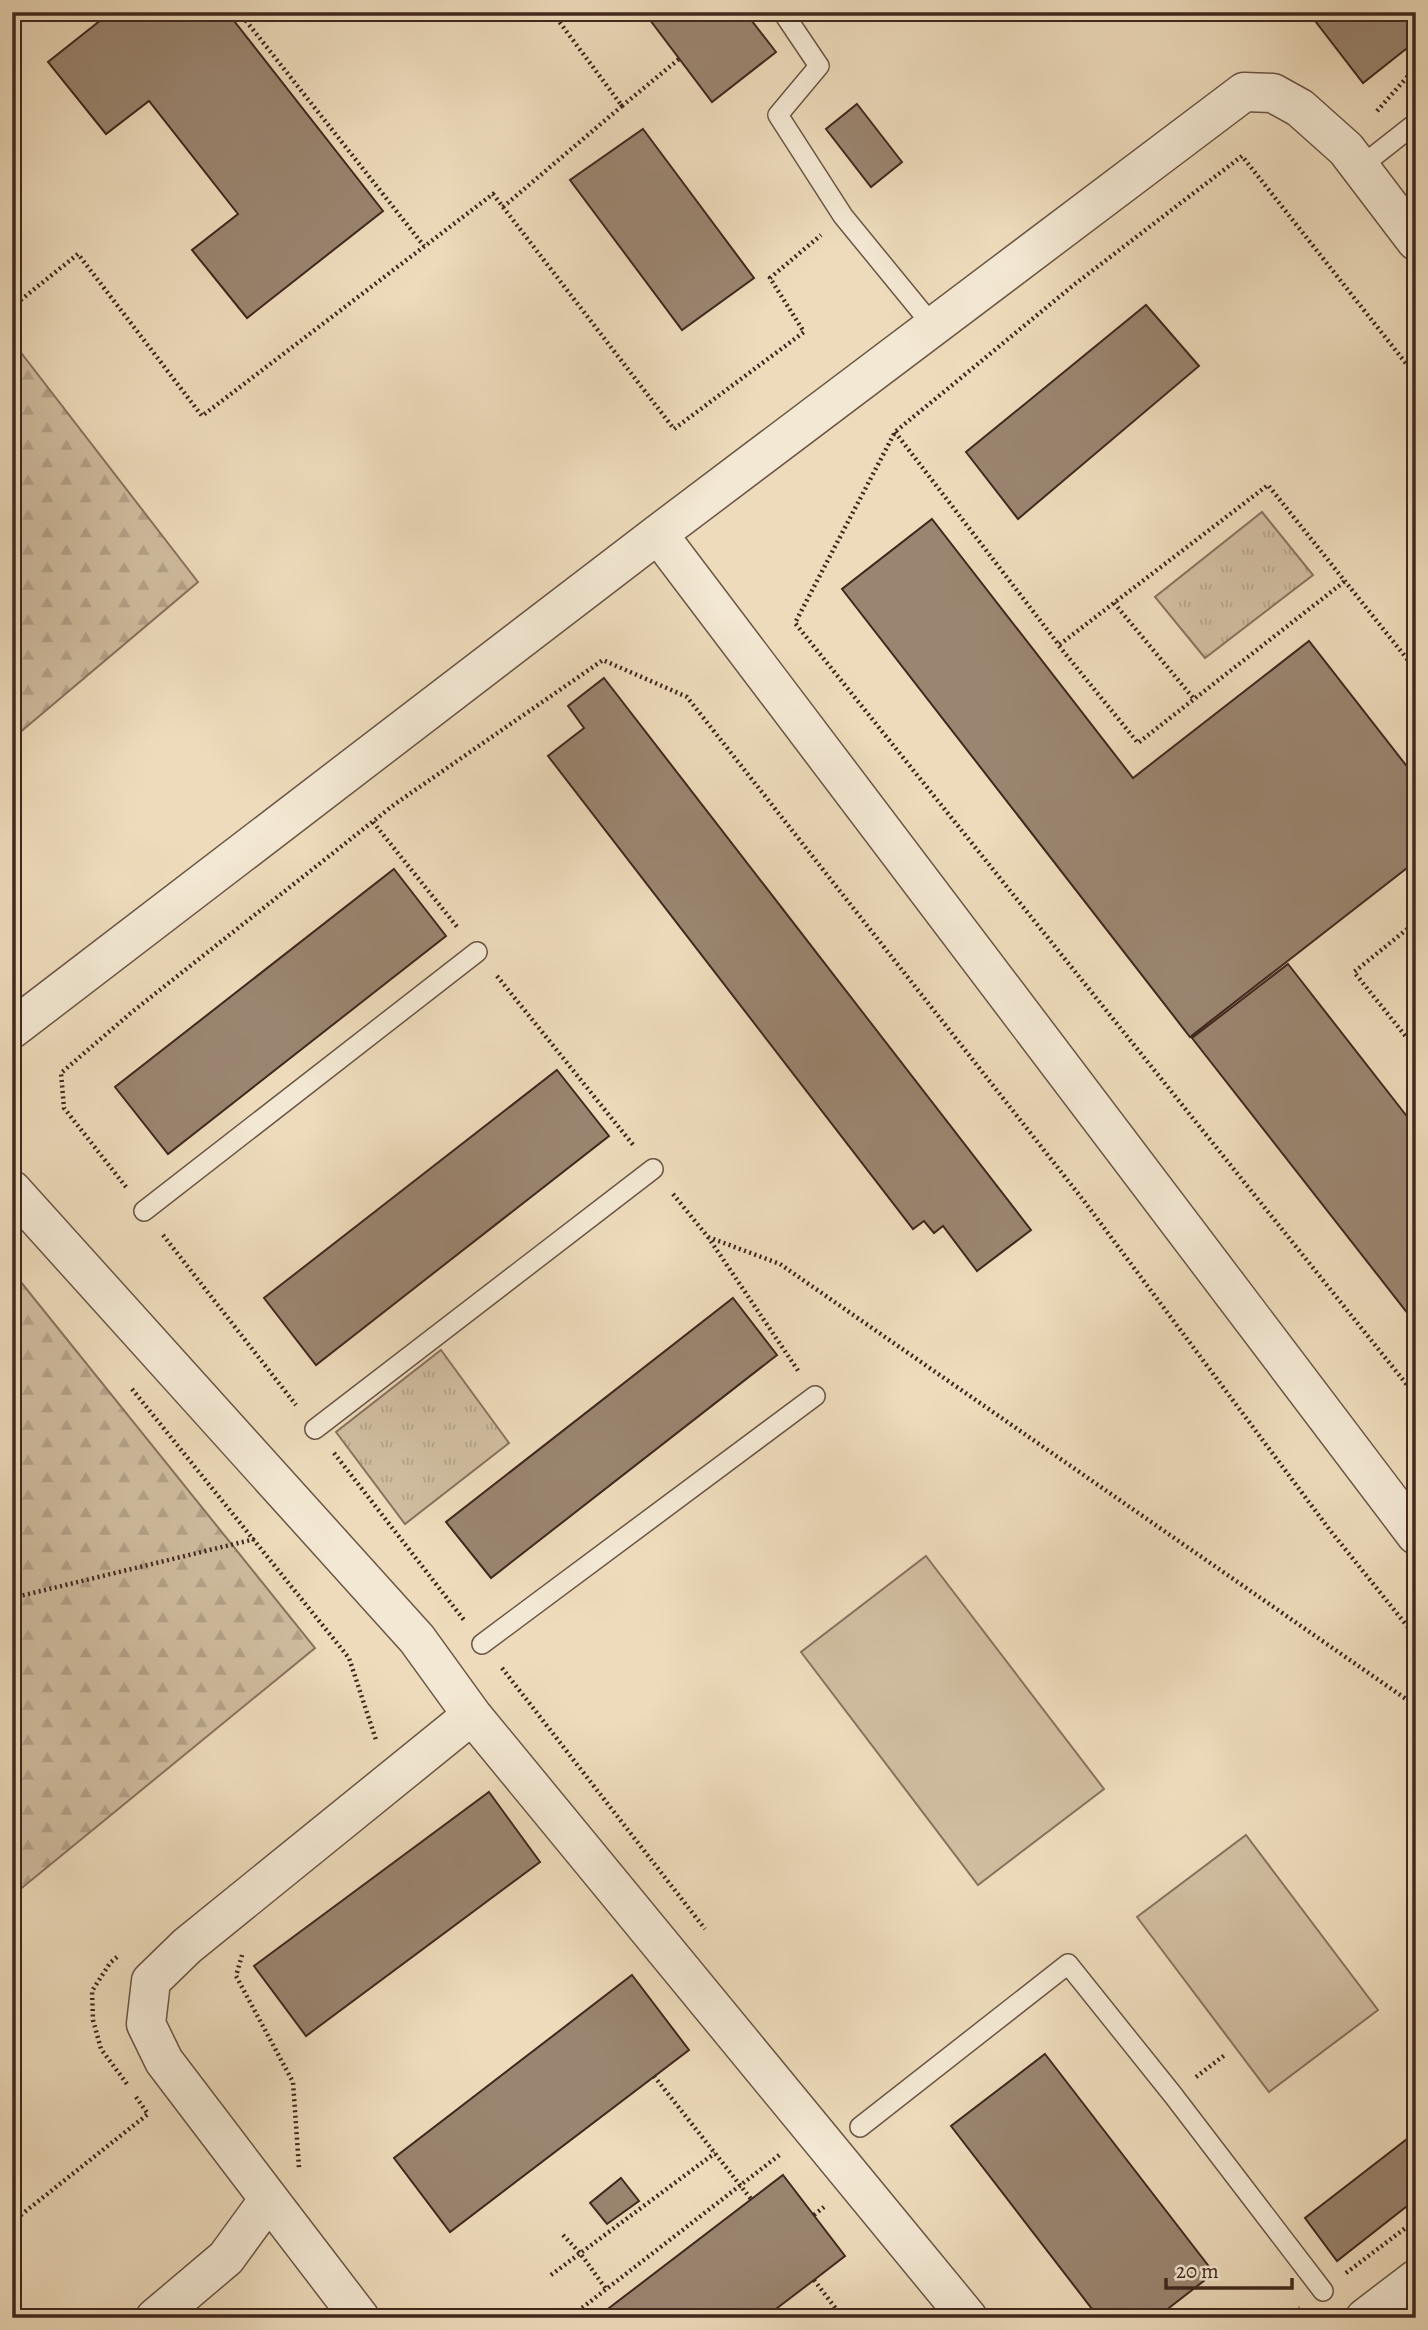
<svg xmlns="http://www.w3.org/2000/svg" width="1428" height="2330" viewBox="0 0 1428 2330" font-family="Alegreya,serif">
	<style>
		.forest { fill: url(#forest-firs); stroke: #88725f; stroke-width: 2 }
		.park { fill: url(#park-tufts); stroke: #88725f; stroke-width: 2 }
		.garden { fill: #d0bda0; stroke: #88725f; stroke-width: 2 }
		.building { fill: #9a8570; stroke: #40281e; stroke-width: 2 }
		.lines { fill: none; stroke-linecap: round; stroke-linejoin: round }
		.lane-casing { stroke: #6b5545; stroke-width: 22 }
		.street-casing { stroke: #6b5545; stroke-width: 41 }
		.path { stroke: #40281e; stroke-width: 4.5; stroke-dasharray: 2 3.5; stroke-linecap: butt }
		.lane { stroke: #f3e8d3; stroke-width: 19 }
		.street { stroke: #f3e8d3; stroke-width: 38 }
	</style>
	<defs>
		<pattern id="forest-firs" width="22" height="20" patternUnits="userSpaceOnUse" patternTransform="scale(1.75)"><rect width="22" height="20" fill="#d0bda0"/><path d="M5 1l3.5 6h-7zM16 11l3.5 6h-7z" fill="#b4a289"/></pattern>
		<pattern id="park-tufts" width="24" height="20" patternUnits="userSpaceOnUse" patternTransform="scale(1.75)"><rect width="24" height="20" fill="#d0bda0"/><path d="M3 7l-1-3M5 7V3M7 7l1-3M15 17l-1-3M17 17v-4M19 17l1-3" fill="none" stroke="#b4a289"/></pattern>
	</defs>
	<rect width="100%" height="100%" fill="#eddbbb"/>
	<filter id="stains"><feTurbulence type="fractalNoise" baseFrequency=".00286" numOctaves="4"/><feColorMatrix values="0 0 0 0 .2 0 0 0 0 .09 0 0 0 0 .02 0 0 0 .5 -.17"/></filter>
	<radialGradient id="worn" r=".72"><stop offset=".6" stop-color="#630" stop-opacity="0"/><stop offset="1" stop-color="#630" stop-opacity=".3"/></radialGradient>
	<!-- forest -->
	<path class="forest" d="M12 341 198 582 12 739Z
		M12 1271 315 1648 12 1896Z"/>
	<!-- park -->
	<path class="park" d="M1262 512 1313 575 1205 658 1155 597Z
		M441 1350 509 1443 405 1524 336 1432Z"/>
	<!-- garden -->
	<path class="garden" d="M926 1556 1104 1789 978 1885 801 1652Z
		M1246 1835 1378 2010 1269 2092 1137 1917Z"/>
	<!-- building -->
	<path class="building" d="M111 12H227L383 211 247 318 192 250 238 214 149 101 106 134 48 62Z
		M644 12H745L776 52 712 102Z
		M1416 12V41L1363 83 1309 13Z
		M857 104 902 162 871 187 826 129Z
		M643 129 754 278 682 330 570 180Z
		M1146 305 1199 366 1018 519 966 452Z
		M932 519 1133 778 1309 641 1416 778V861L1190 1037 842 589Z
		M604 678 1031 1230 977 1271 943 1226 934 1233 924 1221 913 1229 548 756 584 728 568 706Z
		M394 869 446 936 168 1154 115 1087Z
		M1288 964 1416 1128V1324L1192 1038Z
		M557 1070 609 1136 316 1365 264 1298Z
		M733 1298 777 1355 491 1578 446 1522Z
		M489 1792 540 1862 306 2036 254 1966Z
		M632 1975 689 2050 450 2232 394 2158Z
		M1045 2054 1214 2273 1156 2318H1099L951 2126Z
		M1416 2132V2199L1337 2261 1305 2218Z
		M783 2175 845 2256 814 2280 764 2318H596Z
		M621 2178 639 2201 607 2224 590 2203Z"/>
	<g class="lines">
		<defs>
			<path id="lane" d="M786 17 819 66 778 115 843 216 933 326
				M1360 167 1416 123
				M144 1211 477 952
				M315 1429 653 1169
				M482 1644 815 1396
				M860 2127 1068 1964 1173 2095 1323 2291"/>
			<path id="street" d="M658 534 1416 1535
				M12 1029 658 534 1244 92 1273 93 1300 108 1346 149 1416 241
				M12 1190 417 1639 472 1715 187 1946 151 1981 146 2024 164 2061 269 2199 226 2258 155 2318
				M472 1715 968 2318
				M269 2199 360 2318
				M1365 2318 1416 2279"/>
		</defs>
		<!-- lane casing -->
		<use href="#lane" class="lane-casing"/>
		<!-- street casing -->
		<use href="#street" class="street-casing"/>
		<!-- path -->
		<path class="path" d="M239 12 424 246
			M622 106 679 59
			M1377 111 1416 67
			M503 207 622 106 552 12
			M12 307 78 254 202 416 493 194 674 429 804 332 770 278 821 235
			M1416 376 1242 156 1075 284 895 432 795 623 1416 1396
			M895 432 1059 645 1268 485 1416 670
			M1114 603 1194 699
			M1059 646 1138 743 1345 581
			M373 822 458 928
			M1416 922 1354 972 1416 1049
			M497 976 634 1146
			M126 1187 64 1108 61 1073 132 1012 395 804 603 660 687 697 1084 1201 1329 1529 1416 1637
			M673 1194 708 1237 799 1372
			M163 1235 296 1405
			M708 1237 780 1264 1416 1706
			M132 1389 349 1658 376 1740
			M334 1453 464 1620
			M12 1598 255 1539
			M502 1668 705 1929
			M242 1955 236 1976 293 2082 299 2168
			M117 1957 110 1963 92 1991 93 2020 101 2049 127 2084
			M654 2076 751 2199
			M1196 2077 1226 2054
			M814 2215 824 2207
			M12 2222 148 2114 136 2097
			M563 2235 580 2253 606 2289
			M1346 2273 1416 2220
			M551 2275 715 2153
			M814 2280 843 2318
			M12 2313 16 2318
			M569 2318 782 2153
			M1286 2318 1300 2308"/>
		<!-- lane -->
		<use href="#lane" class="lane"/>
		<!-- street -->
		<use href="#street" class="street"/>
	</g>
	<!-- margin -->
	<rect width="1428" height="2330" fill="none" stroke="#eddbbb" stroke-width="42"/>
	<rect x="14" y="14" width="1400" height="2302" fill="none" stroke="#40281e" stroke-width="3.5"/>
	<rect x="21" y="21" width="1386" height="2288" fill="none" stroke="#40281e" stroke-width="2"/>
	<!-- scale -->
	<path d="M1166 2278v10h126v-10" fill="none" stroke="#40281e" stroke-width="3.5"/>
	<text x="1176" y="2278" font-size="21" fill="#40281e" stroke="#f3e8d3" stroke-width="5" paint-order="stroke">20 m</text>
	<rect width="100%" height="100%" filter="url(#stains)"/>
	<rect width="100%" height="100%" fill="url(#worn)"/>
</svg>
